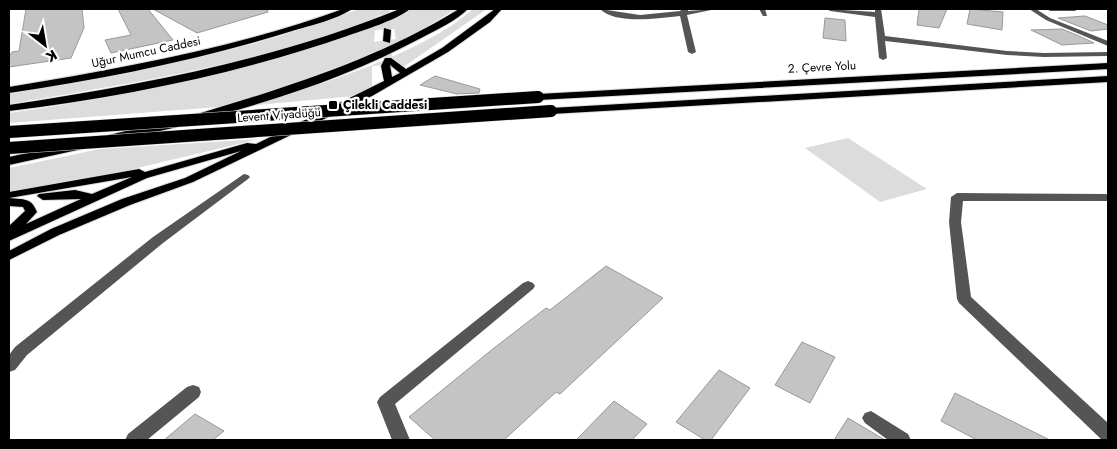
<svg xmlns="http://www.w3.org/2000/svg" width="1117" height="449" viewBox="0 0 1117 449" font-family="Jost,sans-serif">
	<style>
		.green { fill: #dcdcdc; fill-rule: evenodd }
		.building { fill: #c4c4c4; stroke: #999 }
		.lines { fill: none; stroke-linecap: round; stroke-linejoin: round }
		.major-tunnel { stroke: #d9d9d9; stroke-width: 8; stroke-dasharray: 8 4; stroke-linecap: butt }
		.major-casing { stroke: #dbdbdb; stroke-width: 2 }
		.highway-casing { stroke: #dbdbdb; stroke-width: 2 }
		.minor { fill: #555; fill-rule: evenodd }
		.major { fill: #000; fill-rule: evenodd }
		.highway { fill: #000; fill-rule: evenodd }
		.highway-bridge-casing { stroke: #dbdbdb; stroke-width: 13; stroke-linecap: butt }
		.highway-bridge { stroke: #000; stroke-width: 12 }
		.poi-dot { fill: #000; stroke: #fff; stroke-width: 2 }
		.labels { text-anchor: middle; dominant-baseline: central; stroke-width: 4.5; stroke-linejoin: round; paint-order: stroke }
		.far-street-label { font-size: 12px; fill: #000; stroke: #fff }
		.far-poi-label { font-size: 12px; font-weight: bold; fill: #000; stroke: #fff; text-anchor: start }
	</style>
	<rect width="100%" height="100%" fill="#fff"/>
	<!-- green -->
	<path class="green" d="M360 9H393C345 33 292 47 241 60 164 78 87 91 9 104V94C99 79 189 63 277 37 305 29 332 18 360 9Z
		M412 9H456L409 37 377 52 284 87 219 107 9 123V113C147 94 284 64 412 9ZM394 29 396 39 374 42 375 30Z
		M473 9H487L402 68 393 64 372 66V86L355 96 257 105C321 84 424 53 473 9Z
		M848 138 927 189 880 202 805 148Z
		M259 139 129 170 9 193V168L100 149Z"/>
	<!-- building -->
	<path class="building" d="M26 9H82L84 28 71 58 9 67V57L12 52 19 51Z
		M118 9H148L173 40 111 53 105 40 131 35Z
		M153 9H267L268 12 197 33Z
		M919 9H947L939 28 917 25Z
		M970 9 1003 12 1002 30 967 24Z
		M1085 16 1108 25V29L1091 31 1058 18Z
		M825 18 845 20 846 41 823 38Z
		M1062 29 1079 36 1094 43 1062 45 1031 30Z
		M435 76 480 89 479 93 457 94 420 85Z
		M606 266 663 298 560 394 556 392 504 440H435L409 417 494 348 546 308 550 310Z
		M802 342 835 357 810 403 775 385Z
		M719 370 750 388 711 440H705L676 422Z
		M955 393 1050 440H977L941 421Z
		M614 401 647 424 632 440H576Z
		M195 414 224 431 213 440H164Z
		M848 418 885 440H834Z"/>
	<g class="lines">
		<!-- major-tunnel -->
		<path class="major-tunnel" d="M385 9 387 30
			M387 41 388 60"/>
		<defs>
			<path id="major" d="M343 9H352C338 19 309 26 292 31 200 60 104 79 9 93V87C123 68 235 48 343 9Z
				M495 9H502L490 22 448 52 372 96 193 182 130 205 59 235 9 260V251L51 229 122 199 185 178 241 151 147 178 9 241V226L25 211 23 207 9 206V192L139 169 145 172 247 143 256 144 384 81 381 66 385 58H391L406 69 442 48ZM390 65 400 73 392 77ZM132 177 92 194 75 190 39 194 37 196 43 200 81 199 26 224 37 212C31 197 24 200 9 198Z
				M384 28 391 30 390 43 383 41Z"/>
			<path id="highway" d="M400 9H410C397 20 364 30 347 36 238 74 123 97 9 111V105C143 85 274 60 400 9Z
				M459 9H468C456 21 438 29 423 37 352 75 273 102 195 121L189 118 191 116C284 88 376 60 459 9Z
				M1108 63V69L538 100 533 97 538 94Z
				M1108 76V82L551 114 545 111 551 108Z
				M173 120 179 124 177 127 113 142 107 138 109 135Z
				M78 142 84 146 82 149 9 165V157Z"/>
		</defs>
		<!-- major casing -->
		<use href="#major" class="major-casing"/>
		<!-- highway casing -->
		<use href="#highway" class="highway-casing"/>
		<!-- minor -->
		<path class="minor" d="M600 9 640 15 680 11 682 9H688V11L716 9 687 15 696 52 692 54 688 52 680 16C659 18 616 25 600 9Z
			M759 9H765L767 16H763Z
			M827 9 875 12V9H881L885 36 1007 51 1044 53 1108 52V56L1044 57 1007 55 885 41 887 58 883 60 879 58 875 17 830 11Z
			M1029 9H1036L1050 18 1108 41V46L1046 20Z
			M1047 9H1078L1075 11H1050Z
			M244 174 248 175 250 177 248 179 163 243 27 355 15 370 9 372V355L15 347 153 237Z
			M957 193 1108 194V201H963L961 222 971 297 1108 423V440H1102L959 303 957 299 949 222 951 197Z
			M528 281 533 283 535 286 533 289 395 404 410 440H392L377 402 380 397 523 283Z
			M193 385 199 387 201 392 199 397 147 440H125L128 434 187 387Z
			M871 411 908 434 911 440H888L865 423 862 418 865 413Z"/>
		<!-- major -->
		<use href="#major" class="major"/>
		<!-- highway -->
		<use href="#highway" class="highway"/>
		<defs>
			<path id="highway-bridge" d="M9 132 538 97
				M9 148 551 111"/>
		</defs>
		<!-- highway-bridge casing -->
		<use href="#highway-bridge" class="highway-bridge-casing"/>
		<!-- highway-bridge -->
		<use href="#highway-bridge" class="highway-bridge"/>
	</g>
	<!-- markers -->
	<rect class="poi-dot" x="328" y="100" width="10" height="10" rx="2.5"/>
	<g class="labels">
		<!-- far-street labels -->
		<g class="far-street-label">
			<text transform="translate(146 52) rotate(-12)">Uğur Mumcu Caddesi</text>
			<text transform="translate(822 67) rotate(-3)">2. Çevre Yolu</text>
			<text transform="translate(279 115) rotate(-4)">Levent Viyadüğü</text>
		</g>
		<!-- far-poi labels -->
		<g class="far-poi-label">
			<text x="343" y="105">Çilekli Caddesi</text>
		</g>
	</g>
	<!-- border -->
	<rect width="1117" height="449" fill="none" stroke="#000000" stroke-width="20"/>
	<!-- north arrow -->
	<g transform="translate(45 45) rotate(149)" stroke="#ffffff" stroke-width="4" paint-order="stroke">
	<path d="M0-4L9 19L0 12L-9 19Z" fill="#000000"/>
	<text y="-8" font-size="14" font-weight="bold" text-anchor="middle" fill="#000000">K</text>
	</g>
</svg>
